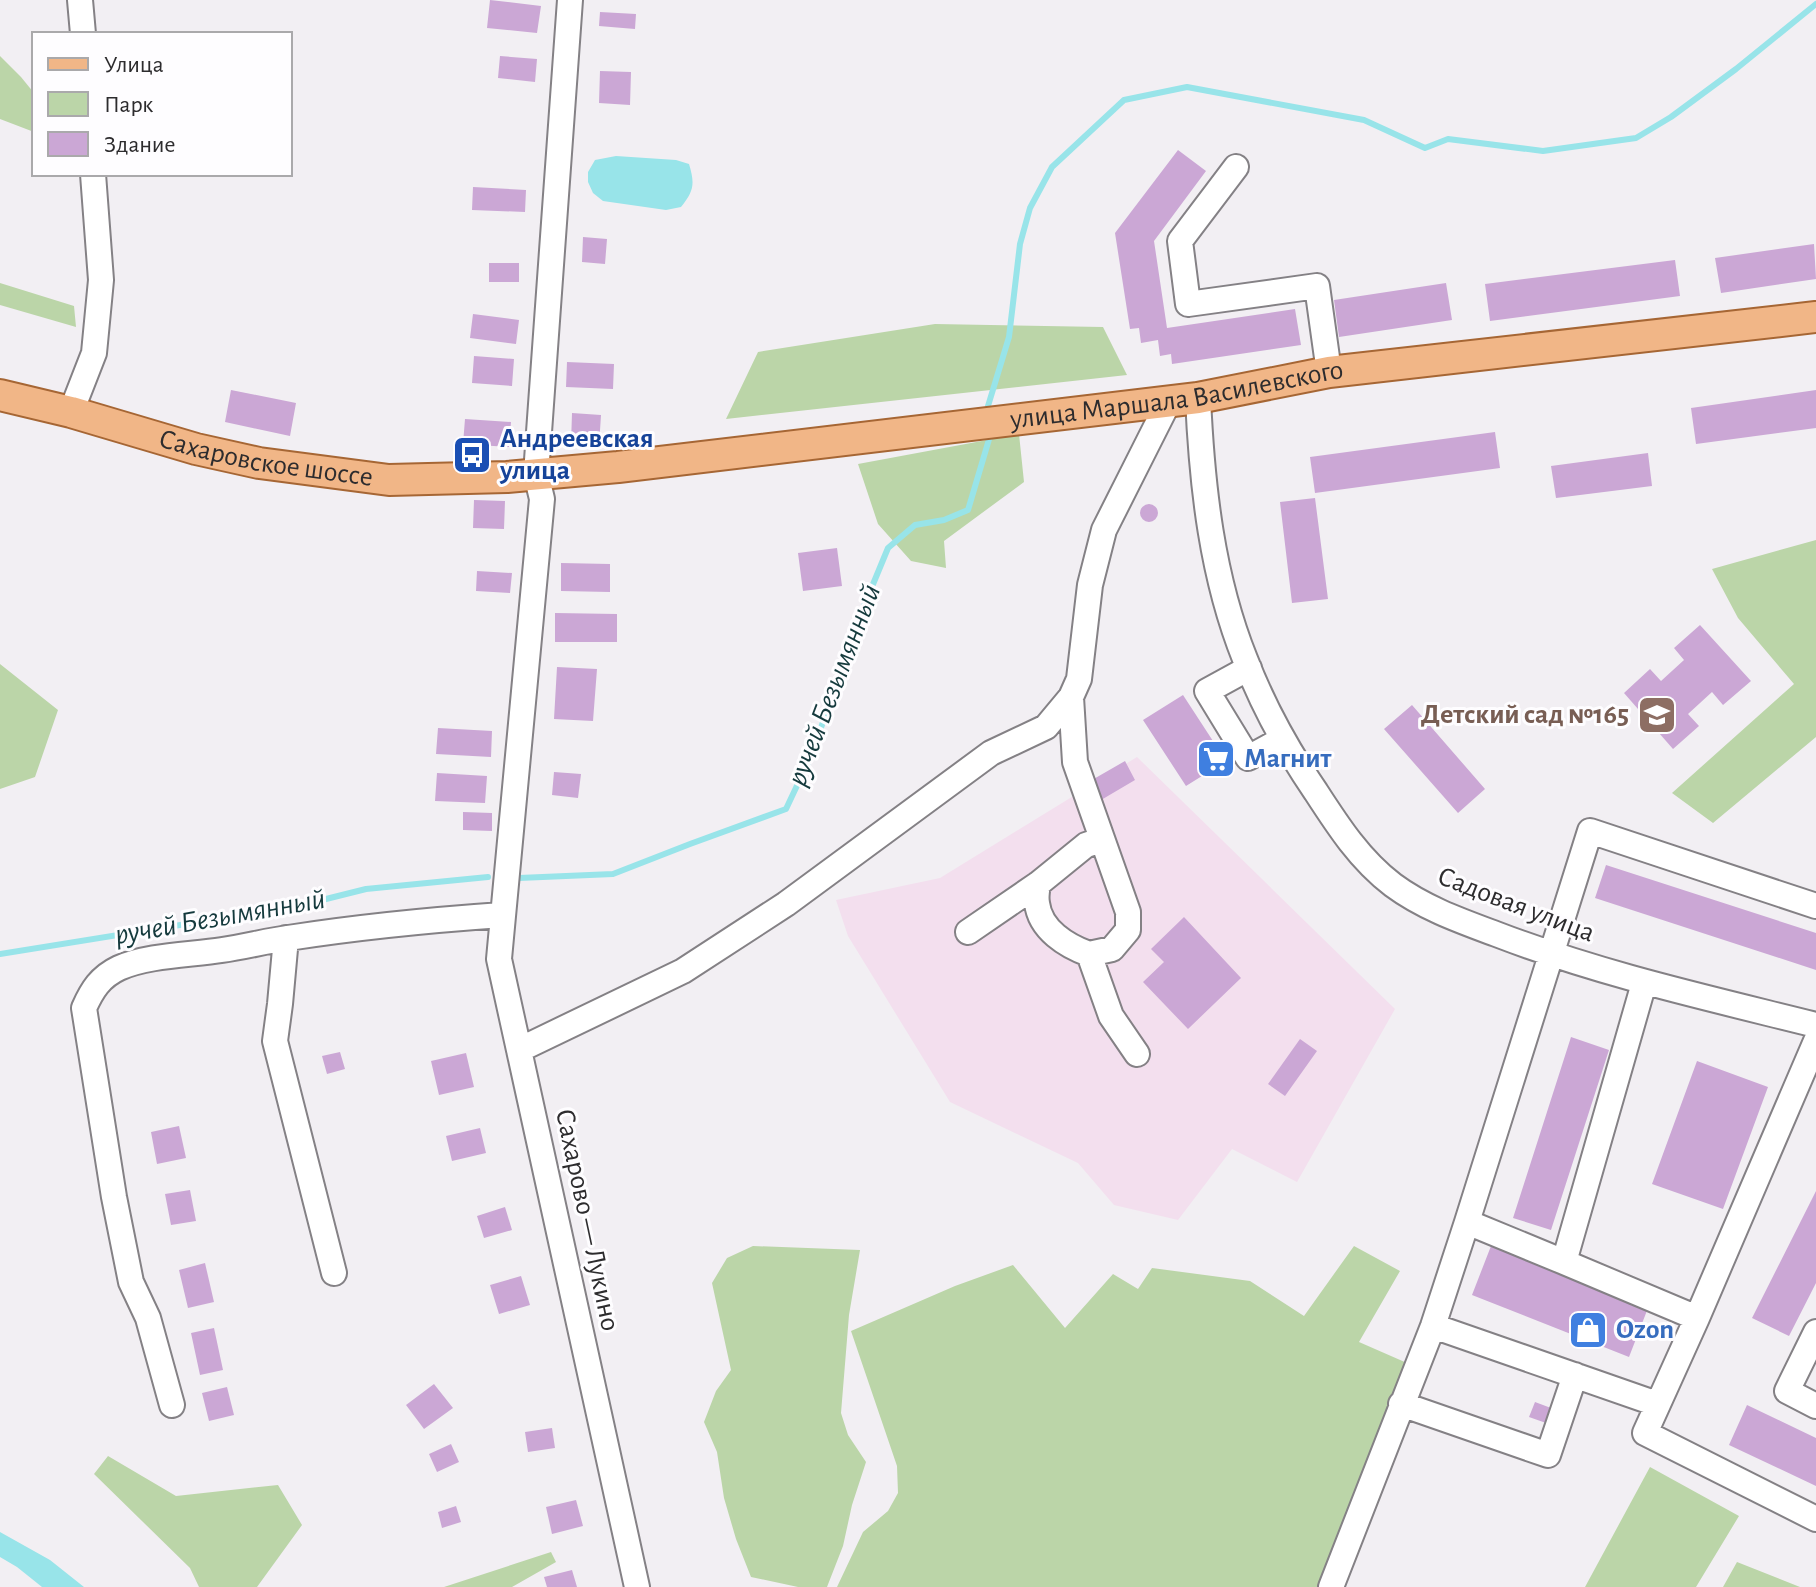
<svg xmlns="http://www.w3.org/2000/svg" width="1816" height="1587" viewBox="0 0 1816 1587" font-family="'Alegreya Sans',sans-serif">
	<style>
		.industrial { fill: #f3dfee }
		.green { fill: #bbd5a8 }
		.water { fill: #98e4e9 }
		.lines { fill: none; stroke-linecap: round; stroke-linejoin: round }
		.stream { stroke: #98e4e9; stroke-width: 6 }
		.building { fill: #cba7d5 }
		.minor-casing { stroke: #848185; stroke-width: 28 }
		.major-casing { stroke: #a66634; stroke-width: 34 }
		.minor { stroke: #fff; stroke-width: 24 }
		.major { stroke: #f1b687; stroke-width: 30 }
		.labels { text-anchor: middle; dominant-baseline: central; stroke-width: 6; stroke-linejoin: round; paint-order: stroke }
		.street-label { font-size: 28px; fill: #2d2c2e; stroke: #fefdff }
		.transit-label { font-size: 28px; font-weight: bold; fill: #164399; stroke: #fefdff; text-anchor: start }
		.education-label { font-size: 28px; font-weight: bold; fill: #785e54; stroke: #fefdff; text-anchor: end }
		.shop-label { font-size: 28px; font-weight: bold; fill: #366cbe; stroke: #fefdff; text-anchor: start }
		.water-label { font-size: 30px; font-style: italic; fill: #153a3d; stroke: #fefdff }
	</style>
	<rect width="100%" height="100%" fill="#f2eff3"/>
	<!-- industrial -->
	<path class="industrial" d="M1137 757 1395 1009 1297 1182 1232 1149 1178 1220 1114 1205 1078 1163 950 1102 848 936 836 900 940 878Z"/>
	<!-- green -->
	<path class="green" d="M0 56 21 77 34 93V132L0 119Z
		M0 283 74 306 76 327 0 305Z
		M935 324 1103 327 1127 375 726 419 758 352Z
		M1019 434 1024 482 944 541 946 568 911 561 878 524 858 464Z
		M1816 540V737L1713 823 1672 793 1794 684 1738 618 1712 569Z
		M0 664 58 710 35 777 0 789Z
		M753 1246 860 1250 849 1315 841 1413 848 1435 866 1462 852 1505 843 1546 827 1587H798L751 1577 736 1539 724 1498 717 1452 704 1422 716 1391 731 1370 712 1283 727 1258Z
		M1354 1246 1400 1271 1359 1342 1407 1363 1322 1587H837L863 1532 888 1511 898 1493 897 1466 851 1331 955 1286 1013 1265 1065 1328 1113 1274 1138 1289 1152 1268 1250 1281 1304 1316Z
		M108 1456 176 1496 278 1485 302 1525 257 1587H199L190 1568 94 1474Z
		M1650 1467 1739 1516 1696 1587H1585Z
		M551 1552 556 1562 512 1587H444Z
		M1737 1562 1800 1587H1723Z"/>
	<!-- water -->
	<path class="water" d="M616 156 676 160 689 164C695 184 694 191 681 207L666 210 603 201 593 193 588 182V172L595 160Z
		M0 1532 50 1560 84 1587H42L17 1567 0 1557Z"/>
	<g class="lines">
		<!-- stream -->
		<path class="stream" d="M988 406 1009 337 1020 244 1030 208 1052 167 1124 100 1187 87 1364 120 1425 148 1448 139 1543 151 1636 138 1671 117 1736 69 1816 4
			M519 878 613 874 690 844 786 809 810 758 839 678 852 635 888 548 915 525 944 520 968 510 990 436
			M0 954 298 906 366 889 488 877"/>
	</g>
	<!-- building -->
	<path class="building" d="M490 0 541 6 537 33 487 28Z
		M600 12 636 14 635 29 599 26Z
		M500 56 537 59 535 82 498 78Z
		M600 71 631 72 630 105 599 103Z
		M1178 150 1206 171 1154 241 1167 328 1295 309 1301 345 1172 364 1171 354 1160 356 1158 340 1141 343 1139 328 1130 329 1115 233Z
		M473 187 526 190 525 212 472 210Z
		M583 237 607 239 605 264 582 262Z
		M1814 244 1816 279 1721 293 1715 258Z
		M1675 260 1680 296 1490 321 1485 284Z
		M489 263H519V282H489Z
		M1446 283 1452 320 1339 337 1334 300Z
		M473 314 519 320 516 344 470 338Z
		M474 356 514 359 512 386 472 383Z
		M567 362 614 364 613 389 566 387Z
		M231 390 296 403 290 436 225 422Z
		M1816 390V428L1696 444 1691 408Z
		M572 413 601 415 599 446 571 444Z
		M465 419 511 422 509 447 463 444Z
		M1495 432 1500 468 1315 493 1310 457Z
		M1648 453 1652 486 1556 498 1551 466Z
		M1315 498 1328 599 1292 603 1280 502Z
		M474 500 505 501 504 529 473 528Z
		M1140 513a9 9 0 1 1 18 0a9 9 0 1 1-18 0Z
		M837 548 842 586 803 591 798 553Z
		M561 563 610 564V592L561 591Z
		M477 571 512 573 510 593 476 591Z
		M555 613 617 614V642H555Z
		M1700 625 1751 681 1723 705 1712 692 1688 714 1699 726 1673 749 1624 693 1650 669 1661 681 1684 660 1674 648Z
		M557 667 597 669 593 721 554 719Z
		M1183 695 1226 761 1186 786 1143 720Z
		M1412 705 1485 789 1458 813 1384 729Z
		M438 728 492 731 491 757 436 754Z
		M1125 761 1135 780 1096 803 1085 784Z
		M554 772 581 774 578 798 552 795Z
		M437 773 487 776 485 803 435 801Z
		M463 812 492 813V831L463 830Z
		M1606 865 1816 933V970L1595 898Z
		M1184 917 1241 978 1188 1029 1143 982 1164 962 1151 949Z
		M1571 1037 1609 1050 1551 1230 1513 1218Z
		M1300 1039 1317 1051 1285 1096 1268 1084Z
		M340 1052 345 1069 327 1074 322 1056Z
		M466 1053 474 1087 439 1095 431 1061Z
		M1697 1061 1768 1087 1723 1209 1652 1184Z
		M179 1126 186 1158 157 1164 151 1132Z
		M480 1128 486 1153 452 1161 446 1136Z
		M190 1190 196 1221 171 1225 165 1194Z
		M1816 1191V1283L1789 1336 1752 1318Z
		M505 1207 512 1230 484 1238 477 1216Z
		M1491 1246 1648 1308 1629 1357 1472 1295Z
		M205 1263 214 1302 188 1308 179 1270Z
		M521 1276 530 1305 499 1314 490 1285Z
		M214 1328 223 1370 200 1375 191 1333Z
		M434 1384 453 1408 424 1429 406 1405Z
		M227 1387 234 1415 209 1421 202 1393Z
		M1535 1402 1551 1408 1546 1423 1529 1417Z
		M1747 1405 1816 1438V1486L1729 1445Z
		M552 1428 555 1448 528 1452 525 1432Z
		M451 1444 459 1462 437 1472 429 1454Z
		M576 1500 583 1526 552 1534 546 1507Z
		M456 1506 461 1522 442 1528 438 1512Z
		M572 1570 577 1587H547L544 1577Z"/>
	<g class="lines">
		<defs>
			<path id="minor" d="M80 0 83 34
				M570 0 536 474 542 499 499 959 637 1587
				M1236 167 1180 241 1188 304 1317 286 1329 372
				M1198 398C1202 487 1212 577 1245 659 1263 706 1288 751 1316 792 1338 826 1360 860 1393 885 1424 908 1461 921 1496 934 1600 974 1708 998 1816 1025
				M71 412 94 353 101 280 93 174
				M1249 668 1207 691 1248 758 1283 739
				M1071 697 1075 762 1128 912V930L1112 949 1089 954 1111 1016 1137 1054
				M1038 884C1037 890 1036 898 1037 903 1040 930 1067 946 1089 954
				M968 932 1038 884 1086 845 1101 840
				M286 938 280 1004 275 1041 334 1273
				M1644 983 1564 1262 1697 1318 1816 1041
				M519 1050 683 971 786 904 991 753 1046 727 1071 697 1079 679 1090 585 1104 530 1169 401
				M1467 1222 1564 1262
				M1697 1318 1645 1433 1816 1519
				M1433 1326 1657 1404
				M1816 1332 1787 1391 1816 1406
				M1401 1404 1548 1455 1575 1375
				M172 1405 148 1318 131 1282 114 1197 84 1008C92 990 100 977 119 968 148 955 190 955 222 950 244 947 266 941 288 938 359 927 430 920 502 915
				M1331 1587 1433 1326 1467 1222 1590 831 1816 906"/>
			<g id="major">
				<path id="s1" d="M0 395 71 412 196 449 259 463 389 480 507 477 618 467 1198 398 1329 372 1816 317"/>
			</g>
		</defs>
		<!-- minor casing -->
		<use href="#minor" class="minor-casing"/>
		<!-- major casing -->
		<use href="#major" class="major-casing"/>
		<!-- minor -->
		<use href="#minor" class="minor"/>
		<!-- major -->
		<use href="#major" class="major"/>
	</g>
	<!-- icons -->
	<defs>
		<symbol id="bus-square" viewBox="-11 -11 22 22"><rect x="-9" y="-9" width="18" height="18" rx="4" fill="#1a4fb4" stroke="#fefdff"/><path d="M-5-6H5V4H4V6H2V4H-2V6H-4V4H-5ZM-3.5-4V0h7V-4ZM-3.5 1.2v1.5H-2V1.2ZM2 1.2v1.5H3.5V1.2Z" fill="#fff"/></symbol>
		<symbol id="school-square" viewBox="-11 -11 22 22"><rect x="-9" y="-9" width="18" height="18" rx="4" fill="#8d6e63" stroke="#fefdff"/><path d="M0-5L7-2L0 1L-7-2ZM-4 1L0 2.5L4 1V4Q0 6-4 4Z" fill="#fff"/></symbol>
		<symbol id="supermarket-square" viewBox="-11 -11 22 22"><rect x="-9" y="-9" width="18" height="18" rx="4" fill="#3f7fe0" stroke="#fefdff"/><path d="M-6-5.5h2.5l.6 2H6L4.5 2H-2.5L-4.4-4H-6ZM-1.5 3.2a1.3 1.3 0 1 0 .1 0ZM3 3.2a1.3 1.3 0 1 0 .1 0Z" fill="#fff"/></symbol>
		<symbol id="shop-square" viewBox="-11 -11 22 22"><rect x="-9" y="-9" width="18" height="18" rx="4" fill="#3f7fe0" stroke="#fefdff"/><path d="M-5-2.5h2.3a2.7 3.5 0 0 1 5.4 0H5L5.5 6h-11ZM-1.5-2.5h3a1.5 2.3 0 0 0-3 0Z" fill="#fff"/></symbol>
	</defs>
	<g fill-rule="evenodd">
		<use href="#bus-square" x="450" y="433" width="44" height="44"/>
		<use href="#school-square" x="1635" y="693" width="44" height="44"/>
		<use href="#supermarket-square" x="1194" y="737" width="44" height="44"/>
		<use href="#shop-square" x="1566" y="1308" width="44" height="44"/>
	</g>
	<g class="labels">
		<!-- street labels -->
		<g class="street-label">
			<text stroke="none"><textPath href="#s1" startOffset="1192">улица Маршала Василевского</textPath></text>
			<text stroke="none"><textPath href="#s1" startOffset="274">Сахаровское шоссе</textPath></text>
			<text transform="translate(1516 905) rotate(21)">Садовая улица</text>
			<text transform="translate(587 1220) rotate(78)">Сахарово — Лукино</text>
		</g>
		<!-- transit labels -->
		<g class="transit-label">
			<text x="500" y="439">Андреевская<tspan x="500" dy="32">улица</tspan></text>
		</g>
		<!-- education labels -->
		<g class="education-label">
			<text x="1629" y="715">Детский сад №165</text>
		</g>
		<!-- shop labels -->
		<g class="shop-label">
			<text x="1244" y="759">Магнит</text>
			<text x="1616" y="1330">Ozon</text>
		</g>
		<!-- water labels -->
		<g class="water-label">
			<text transform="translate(834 685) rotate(-69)">ручей Безымянный</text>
			<text transform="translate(220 917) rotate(-10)">ручей Безымянный</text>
		</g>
	</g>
	<!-- legend -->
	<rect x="32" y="32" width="260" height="144" fill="#fefdff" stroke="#aaa9ab" stroke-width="2"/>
	<rect x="48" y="58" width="40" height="12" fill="#f1b687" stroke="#aaa9ab" stroke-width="2"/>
	<text x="104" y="72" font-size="24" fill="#2d2c2e">Улица</text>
	<rect x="48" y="92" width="40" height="24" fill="#bbd5a8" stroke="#aaa9ab" stroke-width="2"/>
	<text x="104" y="112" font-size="24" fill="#2d2c2e">Парк</text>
	<rect x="48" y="132" width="40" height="24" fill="#cba7d5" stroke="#aaa9ab" stroke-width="2"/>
	<text x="104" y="152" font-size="24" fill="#2d2c2e">Здание</text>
</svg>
